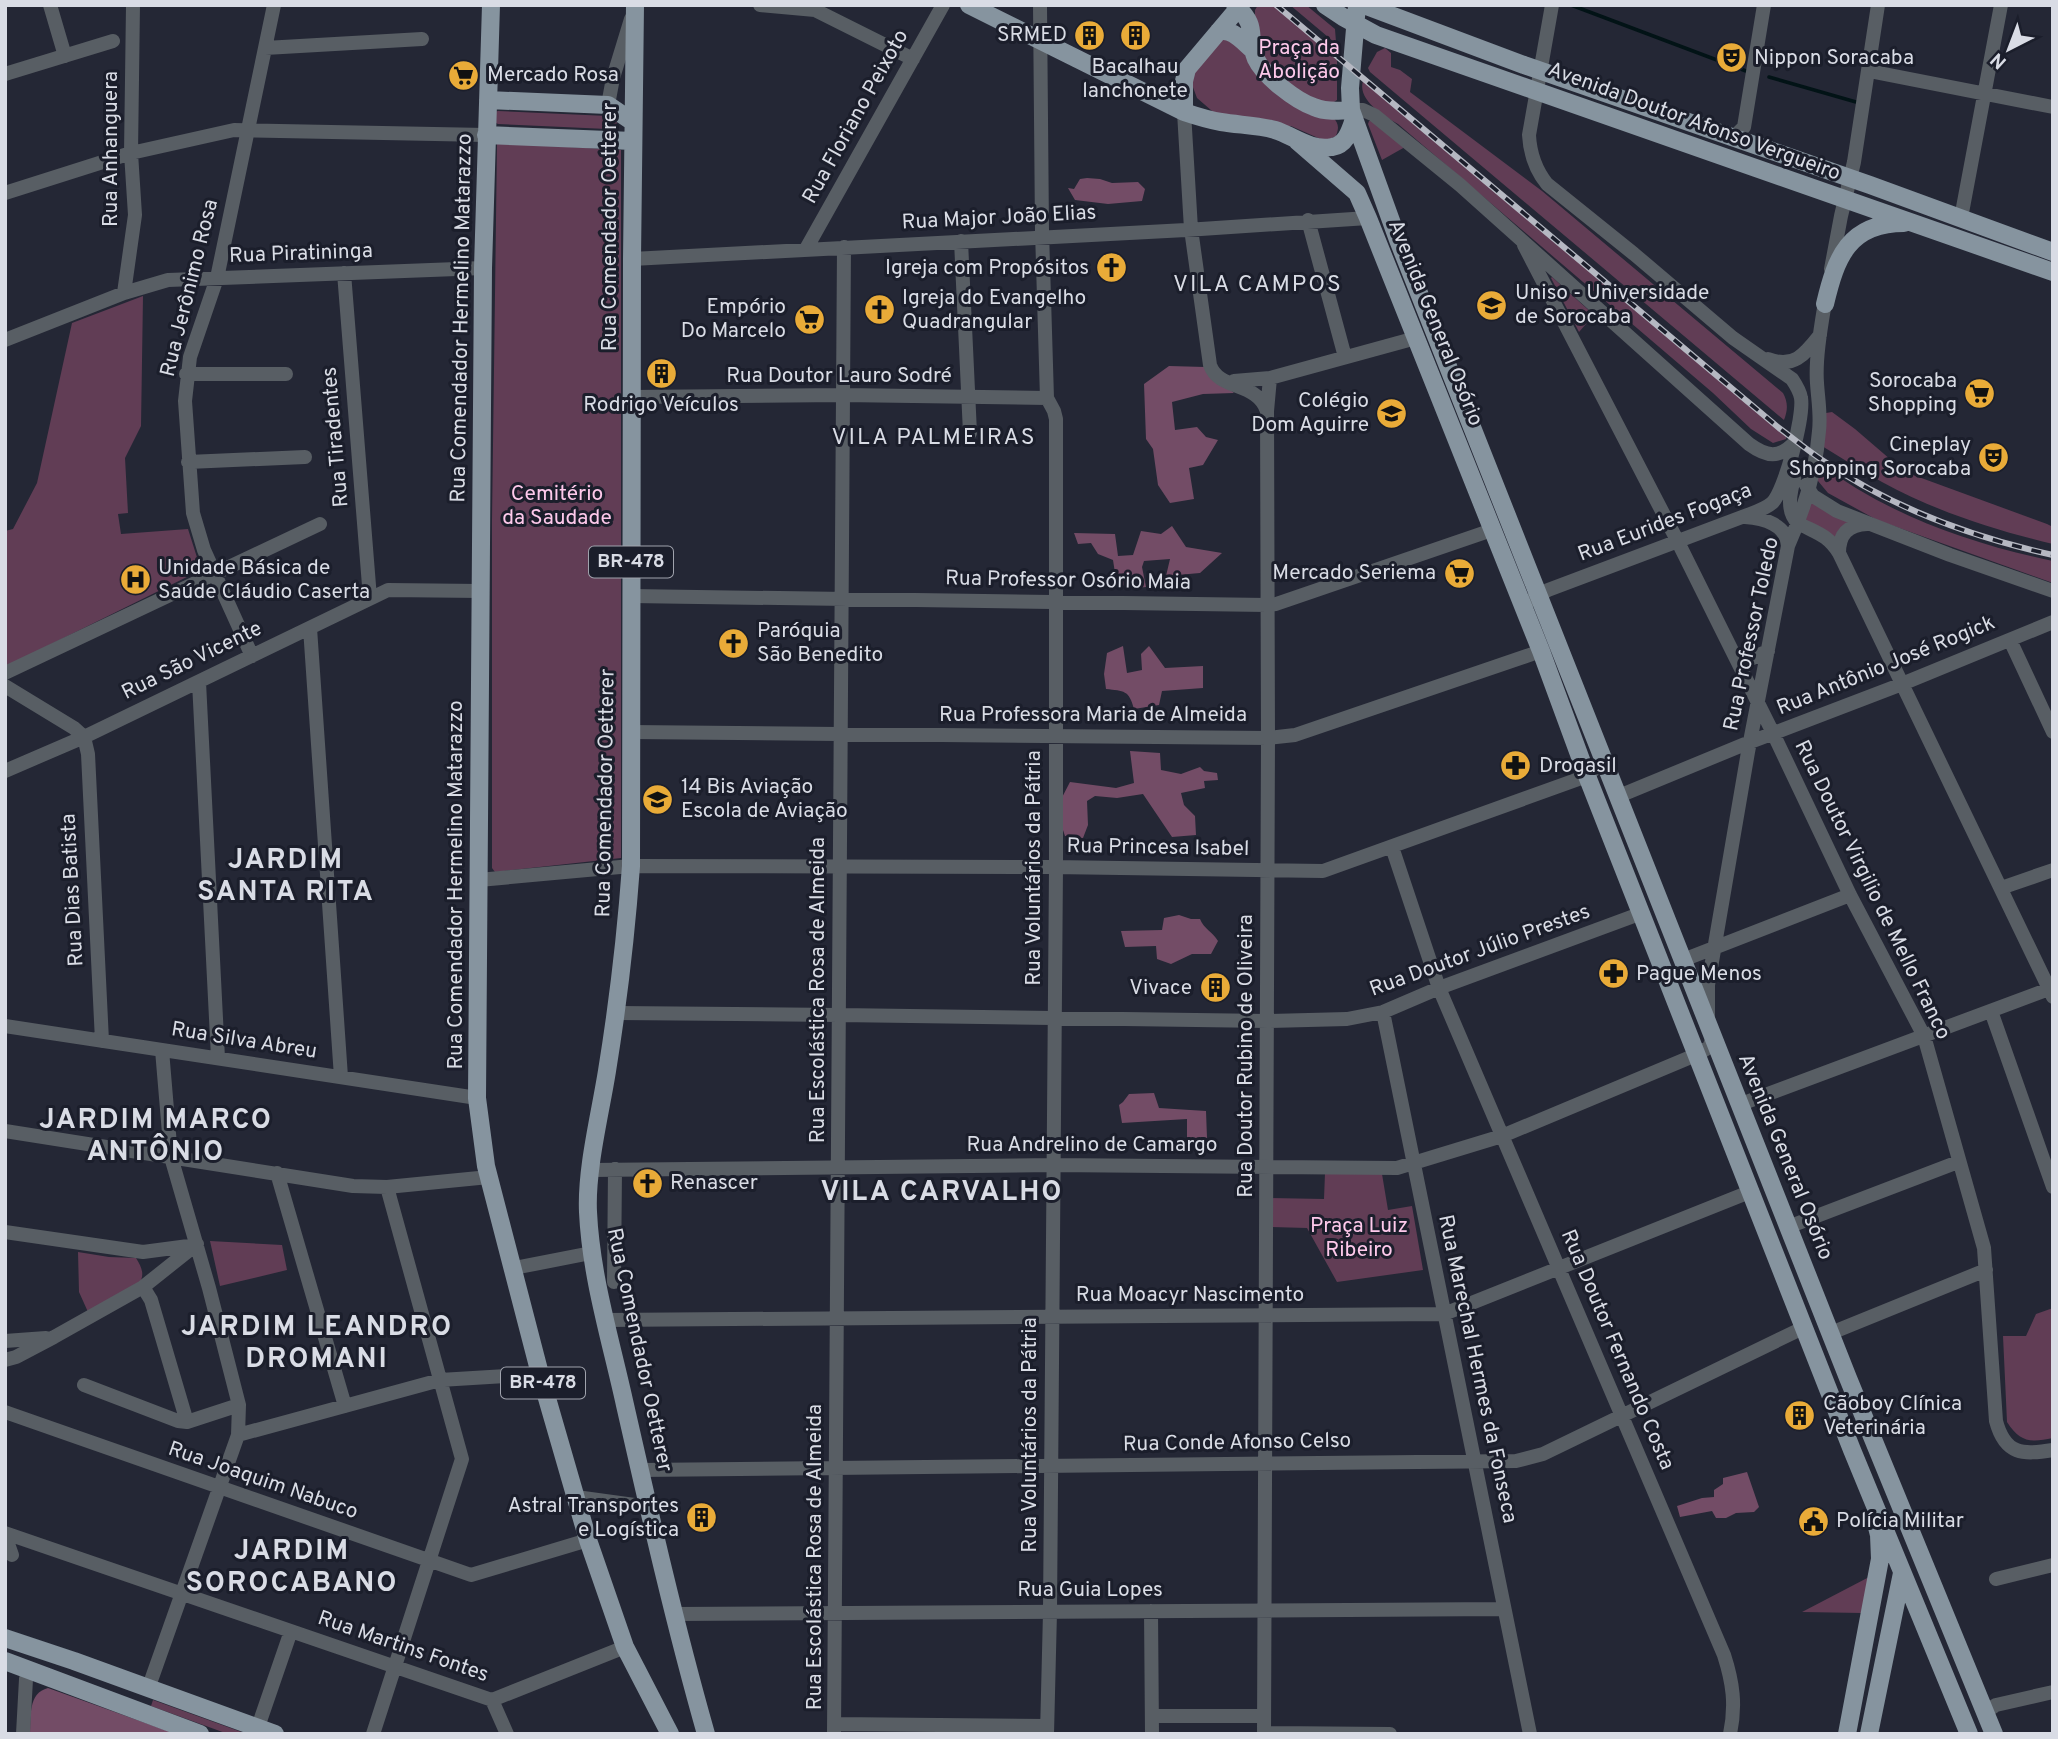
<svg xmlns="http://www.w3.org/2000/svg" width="2058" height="1739" viewBox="0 0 2058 1739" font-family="Overpass,sans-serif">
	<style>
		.green { fill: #613d55 }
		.forest { fill: #734c66 }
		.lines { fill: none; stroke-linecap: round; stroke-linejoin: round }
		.stream { stroke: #021316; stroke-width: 3.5 }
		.minor { stroke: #585e64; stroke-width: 14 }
		.major { stroke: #86949f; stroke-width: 18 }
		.rail-casing { stroke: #b5b8c2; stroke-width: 6 }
		.rail { stroke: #1b1e2b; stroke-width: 3.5; stroke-dasharray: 10; stroke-linecap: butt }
		.labels { text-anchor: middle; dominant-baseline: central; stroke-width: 6; stroke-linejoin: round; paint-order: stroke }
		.shield { fill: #1b1e2b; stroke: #a0a3ad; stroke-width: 2 }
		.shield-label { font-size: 19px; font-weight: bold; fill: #d9dce5 }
		.poi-label { font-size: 21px; fill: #d9dce5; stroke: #1b1e2b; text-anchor: start }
		.park-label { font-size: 21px; fill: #fec9eb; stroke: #1b1e2b }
		.street-label { font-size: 21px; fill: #d9dce5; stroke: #1b1e2b }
		.neighbourhood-label { font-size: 23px; letter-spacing: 2px; fill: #d9dce5; stroke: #1b1e2b }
		.district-label { font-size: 28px; font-weight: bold; letter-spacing: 2px; fill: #d9dce5; stroke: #1b1e2b }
	</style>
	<rect width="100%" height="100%" fill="#242735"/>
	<!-- green -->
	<path class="green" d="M1258 5H1274L1337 58V100L1329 105 1293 90 1264 62 1255 18V10Z
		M1290 5H1306L1335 29 1336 42H1334Z
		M1228 34 1333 117C1339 124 1339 128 1336 136L1325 141 1291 126 1277 127 1219 117 1197 98 1191 82 1193 64Z
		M1385 48 1391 53V67L1400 70 1412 79 1410 92 1542 191 1783 393C1788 402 1788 410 1784 420L1370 72 1368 68 1377 52Z
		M1363 81 1786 436V439L1773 443 1751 429 1713 393 1398 124C1384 116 1357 100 1363 81Z
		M498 111 608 116 615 119 617 123 614 128 607 129 498 124 492 121 494 112Z
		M1369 121H1376L1405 147 1382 160 1368 124Z
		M497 143 621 150V858L495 872 492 868V520Z
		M1552 277 1594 315 1579 332 1551 278Z
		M143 296 141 426 125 458 128 513 118 514 121 534 188 529 201 570 5 667V531L13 529 37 483 72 323Z
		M1832 412 1855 429 1905 472 2047 524 2053 527V544C1994 530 1935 511 1882 482 1862 471 1842 458 1822 446L1826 413Z
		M1818 462C1885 514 1971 544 2053 561V583L1877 520 1828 493 1818 481Z
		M1808 501 1850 523C1841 527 1836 530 1835 541L1804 520Z
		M1325 1173 1382 1174 1388 1210 1412 1206 1423 1270 1337 1282 1307 1228 1271 1227 1270 1198 1324 1199Z
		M210 1241 282 1245 287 1270 220 1286Z
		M78 1252 109 1257 136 1258C142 1268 145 1274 139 1285L88 1312 79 1292Z
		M2053 1308V1438C2030 1443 2020 1442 2007 1422L2003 1336H2026L2036 1314Z
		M1871 1576 1862 1613 1802 1612Z
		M153 1700 247 1734H228L151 1706Z"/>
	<!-- forest -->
	<path class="forest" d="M1087 178 1100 179 1112 183 1138 182 1145 189 1142 201 1108 204 1075 200 1068 188 1074 189 1080 179Z
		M1169 366 1205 367 1234 393 1203 394 1172 402 1175 430 1197 427 1206 437 1218 440 1203 465 1189 468 1194 499 1170 503 1158 485 1153 449 1146 439 1144 384Z
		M1172 526 1186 547 1222 553 1200 573 1166 576 1170 559 1144 561 1142 567 1146 587 1126 589 1115 573 1113 560 1098 554 1091 543 1078 544 1074 533 1115 534 1118 556 1133 555 1141 531 1161 534Z
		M1123 646 1127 673 1142 670 1141 654 1149 646 1165 668 1203 666V688L1162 691 1159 705 1134 709C1129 690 1124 691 1106 689L1104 674 1107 653Z
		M1130 751 1160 753 1161 770 1181 774 1200 767 1204 771 1217 773 1218 780 1204 781 1205 788 1181 793 1184 805 1195 816 1196 835 1172 837 1143 794 1117 798 1095 796 1087 801 1088 825 1083 838 1065 836 1056 809 1070 782 1116 788 1134 783Z
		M1179 915 1191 919H1200C1204 929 1213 932 1218 941L1211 954H1192L1171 964 1157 959 1156 946 1125 947 1121 931 1162 930 1164 918Z
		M1154 1093 1159 1108 1206 1111 1207 1138H1187V1119L1122 1123 1119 1105 1123 1102 1129 1094Z
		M1747 1472 1759 1507 1754 1512 1736 1513 1726 1518H1716L1712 1511 1680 1517 1677 1506 1702 1498 1714 1497V1490L1723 1484V1478Z
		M48 1688 176 1734H30C31 1716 28 1693 48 1688Z"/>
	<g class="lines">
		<!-- stream -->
		<path class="stream" d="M1571 5 1746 71
			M1769 77 1856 102"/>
		<!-- minor -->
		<path class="minor" d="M50 5 65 56
			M760 5 815 10 913 59
			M1040 5 1042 231 1047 398 1054 411 1056 419V867L1050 1612 1047 1734
			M265 48 422 39
			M1869 71 2053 107
			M5 74 113 41
			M608 105 613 78 631 19
			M1351 110H1363L1374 115 1460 185 1749 444C1767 457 1779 459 1795 442
			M1184 112 1191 229 1210 365C1219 391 1257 381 1267 411
			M1728 137 1736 135 1744 127 1764 5
			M5 193 131 153 234 130 486 135
			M1961 218 2001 5
			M1308 220 1345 357
			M961 241 970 433
			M1524 245 1678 542 1773 733 1850 895 1924 1036 1984 1248 1996 1421C2005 1455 2023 1455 2053 1450
			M806 249 943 5
			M632 259 1186 230 1368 218
			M1831 269 1841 216 1854 162 1878 5
			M344 273 370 598
			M124 293 135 215 131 153 133 5
			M5 340 124 293 168 280 483 268
			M1768 359C1794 369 1805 354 1820 335
			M186 374H286
			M1234 381 1270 378 1416 338
			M632 397 843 395 1047 398
			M188 462 305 457
			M1797 466C1793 484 1783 509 1798 523
			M1806 485 1813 496 1837 511 1950 555 2053 591
			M1745 517C1764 518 1787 525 1788 546
			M1798 523C1816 533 1827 534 1839 553L2053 997
			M1839 553C1839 534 1848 525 1867 524
			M631 596 1267 605 1276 604 1492 530
			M1531 600 1548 590 1742 517C1752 513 1764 510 1772 503 1785 491 1804 416 1801 398 1800 391 1796 385 1792 379L1733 338 1634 254 1547 184C1535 169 1530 154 1529 135L1552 5
			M310 628 341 1077
			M2010 640 2053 732
			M252 656 204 550 193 513 185 401 190 357 217 278 274 5
			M1739 664 1768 651
			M5 673 320 524
			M199 682 218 1058
			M5 686 74 728 84 737
			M631 732 1268 738 1295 735 1541 651
			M84 737 88 754 102 1041
			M5 771 84 737 388 590 480 591
			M1619 796 1745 744 1897 686 2053 622
			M1392 847 1439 988 1724 1655C1733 1683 1736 1705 1730 1734
			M479 880 631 866 1053 867 1323 871 1587 776 1604 760
			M2001 888 2053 870
			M1683 960 1850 895
			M1991 1011 2053 1187
			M1383 1012 1530 1734
			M617 1013 839 1015 1267 1021 1347 1019 1383 1012 1439 988 1642 913
			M1708 1015V985L1748 752 1788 546C1804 510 1816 471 1819 431 1821 415 1818 399 1817 383 1815 357 1822 321 1826 296
			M5 1026 477 1098
			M1741 1104 2049 989
			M5 1131 353 1186 387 1187 489 1177
			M591 1170 1053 1165 1397 1168 1502 1136 1698 1054 1709 1047 1713 1038
			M277 1173 345 1406
			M1788 1227 1958 1162
			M5 1232 143 1252 196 1245
			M514 1268 591 1253
			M614 1282 615 1169
			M143 1287 151 1300 187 1422
			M606 1320 1444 1314 1752 1191
			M1831 1333 1986 1270
			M5 1341 46 1338
			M5 1360 16 1357 54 1337 143 1287 197 1244
			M84 1385 178 1421 187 1422 239 1405
			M5 1412 471 1575 588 1540
			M238 1435 440 1380 540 1374
			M640 1470 1516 1461 1543 1454 1805 1327
			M576 1497 649 1507
			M5 1533 492 1700 625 1647
			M5 1535 12 1555
			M1996 1579 2053 1565
			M1151 1611 1152 1734
			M675 1614 1504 1609
			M148 1689 238 1435 239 1405 209 1288 171 1157 162 1050
			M492 1700 507 1734
			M1985 1712 1996 1705 2053 1692
			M1152 1716H1264
			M834 1724 1047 1726
			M258 1727 291 1631
			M1264 1733 1390 1734
			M23 1734 26 1679 29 1669
			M373 1734 462 1459 387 1187
			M834 1734 844 247
			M1264 1734 1268 738 1267 411 1270 378"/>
		<!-- major -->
		<path class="major" d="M491 5 483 268 477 1098 486 1166 540 1374 588 1540 625 1647 670 1734
			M635 5 632 259 631 866C626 935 618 1003 607 1071 600 1115 586 1169 588 1212 591 1277 611 1341 625 1405 650 1515 675 1625 706 1734
			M969 5 1184 112C1196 116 1208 120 1221 122 1238 125 1258 125 1275 130 1294 136 1310 151 1332 147 1346 145 1350 131 1354 119
			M1235 5C1260 28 1246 35 1256 59 1264 76 1296 101 1314 107 1325 112 1339 111 1351 110
			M1325 5 1343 17 1376 35 2053 272
			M1357 5 1350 88 1351 110 1398 240 1848 1378 1994 1734
			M1364 5 1524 65 1870 185 2053 252
			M1218 32C1232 27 1243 42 1254 51
			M488 100 608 105 633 122
			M1184 112V81L1187 69 1241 5
			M486 135 633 141
			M1297 141 1357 193 1368 218 1541 651 1587 776 1852 1450 1969 1734
			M1825 304C1836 257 1849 223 1904 223
			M5 1638 74 1661 275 1734
			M5 1661 200 1734
			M1847 1734 1880 1559 1879 1535 1876 1523
			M1869 1734 1902 1573"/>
		<defs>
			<path id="rail" d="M1276 5 1779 428C1794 439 1807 450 1822 460 1892 508 1971 537 2053 555"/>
		</defs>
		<!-- rail casing -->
		<use href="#rail" class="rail-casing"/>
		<!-- rail -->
		<use href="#rail" class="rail"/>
	</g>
	<!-- icons -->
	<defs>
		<symbol id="building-disc" viewBox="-11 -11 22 22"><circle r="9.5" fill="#e9ab38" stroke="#1b1e2b"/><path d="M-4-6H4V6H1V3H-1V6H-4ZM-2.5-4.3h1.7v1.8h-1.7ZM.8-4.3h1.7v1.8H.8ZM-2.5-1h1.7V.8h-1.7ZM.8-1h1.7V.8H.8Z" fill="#111"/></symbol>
		<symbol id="theatre-disc" viewBox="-11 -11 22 22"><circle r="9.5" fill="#e9ab38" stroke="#1b1e2b"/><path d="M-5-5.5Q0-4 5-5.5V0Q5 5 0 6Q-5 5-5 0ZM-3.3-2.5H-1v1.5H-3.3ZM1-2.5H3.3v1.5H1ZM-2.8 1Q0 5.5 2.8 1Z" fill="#111"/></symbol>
		<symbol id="supermarket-disc" viewBox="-11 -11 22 22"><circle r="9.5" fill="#e9ab38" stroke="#1b1e2b"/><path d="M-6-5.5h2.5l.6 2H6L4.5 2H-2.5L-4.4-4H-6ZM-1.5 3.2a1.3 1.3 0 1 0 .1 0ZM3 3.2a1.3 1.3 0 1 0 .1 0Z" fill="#111"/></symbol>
		<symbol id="church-disc" viewBox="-11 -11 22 22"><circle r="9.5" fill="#e9ab38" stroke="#1b1e2b"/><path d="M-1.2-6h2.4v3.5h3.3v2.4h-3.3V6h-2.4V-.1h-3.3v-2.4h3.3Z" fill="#111"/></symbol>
		<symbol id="university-disc" viewBox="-11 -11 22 22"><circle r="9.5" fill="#e9ab38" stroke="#1b1e2b"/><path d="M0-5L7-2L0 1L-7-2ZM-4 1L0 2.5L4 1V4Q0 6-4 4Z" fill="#111"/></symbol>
		<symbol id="school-disc" viewBox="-11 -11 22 22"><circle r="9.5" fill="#e9ab38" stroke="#1b1e2b"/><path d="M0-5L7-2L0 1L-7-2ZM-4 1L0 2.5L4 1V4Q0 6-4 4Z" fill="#111"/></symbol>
		<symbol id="hospital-disc" viewBox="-11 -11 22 22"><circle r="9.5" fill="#e9ab38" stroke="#1b1e2b"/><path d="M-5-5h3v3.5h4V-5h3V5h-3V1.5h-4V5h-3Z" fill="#111"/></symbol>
		<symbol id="pharmacy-disc" viewBox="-11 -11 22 22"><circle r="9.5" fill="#e9ab38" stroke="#1b1e2b"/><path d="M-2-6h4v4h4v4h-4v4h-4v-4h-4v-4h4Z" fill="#111"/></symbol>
		<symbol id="civic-disc" viewBox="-11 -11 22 22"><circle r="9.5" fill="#e9ab38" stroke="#1b1e2b"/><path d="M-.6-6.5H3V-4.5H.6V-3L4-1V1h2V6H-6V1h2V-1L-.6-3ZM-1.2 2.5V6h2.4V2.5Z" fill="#111"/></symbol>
	</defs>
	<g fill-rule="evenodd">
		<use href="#building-disc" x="1072" y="18" width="35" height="35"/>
		<use href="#building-disc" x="1118" y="18" width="35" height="35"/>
		<use href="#theatre-disc" x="1714" y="40" width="35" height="35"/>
		<use href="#supermarket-disc" x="446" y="58" width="35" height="35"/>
		<use href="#church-disc" x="1094" y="250" width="35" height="35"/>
		<use href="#university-disc" x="1474" y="288" width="35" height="35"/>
		<use href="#church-disc" x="862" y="292" width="35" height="35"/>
		<use href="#supermarket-disc" x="792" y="302" width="35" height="35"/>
		<use href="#building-disc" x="644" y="356" width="35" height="35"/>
		<use href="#supermarket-disc" x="1962" y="376" width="35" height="35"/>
		<use href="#school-disc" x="1374" y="396" width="35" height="35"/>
		<use href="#theatre-disc" x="1976" y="440" width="35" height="35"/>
		<use href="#supermarket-disc" x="1442" y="556" width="35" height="35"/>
		<use href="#hospital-disc" x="118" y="562" width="35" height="35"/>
		<use href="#church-disc" x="716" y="626" width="35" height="35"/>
		<use href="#pharmacy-disc" x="1498" y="748" width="35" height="35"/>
		<use href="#school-disc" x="640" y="782" width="35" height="35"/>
		<use href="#pharmacy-disc" x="1596" y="956" width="35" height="35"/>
		<use href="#building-disc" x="1198" y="970" width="35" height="35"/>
		<use href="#church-disc" x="630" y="1166" width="35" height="35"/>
		<use href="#building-disc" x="1782" y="1398" width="35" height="35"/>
		<use href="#building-disc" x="684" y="1500" width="35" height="35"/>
		<use href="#civic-disc" x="1796" y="1504" width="35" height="35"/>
	</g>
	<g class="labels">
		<!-- shield labels -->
		<g class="shield">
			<rect x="589" y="546.5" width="84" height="31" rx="5"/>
			<rect x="501" y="1367.5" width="84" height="31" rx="5"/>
		</g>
		<g class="shield-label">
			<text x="631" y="562">BR-478</text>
			<text x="543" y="1383">BR-478</text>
		</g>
		<!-- poi labels -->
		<g class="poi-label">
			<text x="1067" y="35" text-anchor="end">SRMED</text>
			<text x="1754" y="58">Nippon Soracaba</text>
			<text x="1135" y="67" text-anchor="middle">Bacalhau<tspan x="1135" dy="24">lanchonete</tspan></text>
			<text x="487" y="75">Mercado Rosa</text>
			<text x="1089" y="268" text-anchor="end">Igreja com Propósitos</text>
			<text x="1515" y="293">Uniso - Universidade<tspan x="1515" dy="24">de Sorocaba</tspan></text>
			<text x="902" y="298">Igreja do Evangelho<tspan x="902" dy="24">Quadrangular</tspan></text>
			<text x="786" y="307" text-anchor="end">Empório<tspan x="786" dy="24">Do Marcelo</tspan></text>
			<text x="1957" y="381" text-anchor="end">Sorocaba<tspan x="1957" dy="24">Shopping</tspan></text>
			<text x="1369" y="401" text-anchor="end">Colégio<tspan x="1369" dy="24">Dom Aguirre</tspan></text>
			<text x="661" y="405" text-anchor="middle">Rodrigo Veículos</text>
			<text x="1971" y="445" text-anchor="end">Cineplay<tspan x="1971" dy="24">Shopping Sorocaba</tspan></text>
			<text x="158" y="568">Unidade Básica de<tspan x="158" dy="24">Saúde Cláudio Caserta</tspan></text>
			<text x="1436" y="573" text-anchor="end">Mercado Seriema</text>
			<text x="757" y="631">Paróquia<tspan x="757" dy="24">São Benedito</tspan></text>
			<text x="1539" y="766">Drogasil</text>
			<text x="681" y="787">14 Bis Aviação<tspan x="681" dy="24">Escola de Aviação</tspan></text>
			<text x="1636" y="974">Pague Menos</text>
			<text x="1192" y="988" text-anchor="end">Vivace</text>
			<text x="670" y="1183">Renascer</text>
			<text x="1823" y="1404">Cãoboy Clínica<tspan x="1823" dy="24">Veterinária</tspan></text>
			<text x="679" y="1506" text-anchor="end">Astral Transportes<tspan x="679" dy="24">e Logística</tspan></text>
			<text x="1836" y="1521">Polícia Militar</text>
		</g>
		<!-- park labels -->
		<g class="park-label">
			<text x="1299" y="48">Praça da<tspan x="1299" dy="24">Abolição</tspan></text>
			<text x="557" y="494">Cemitério<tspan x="557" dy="24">da Saudade</tspan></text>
			<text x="1359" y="1226">Praça Luiz<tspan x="1359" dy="24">Ribeiro</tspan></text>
		</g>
		<!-- street labels -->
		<g class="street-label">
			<text transform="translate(856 117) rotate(-61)">Rua Floriano Peixoto</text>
			<text transform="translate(1694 122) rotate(20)">Avenida Doutor Afonso Vergueiro</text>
			<text transform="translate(111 149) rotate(-90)">Rua Anhanguera</text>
			<text transform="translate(999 218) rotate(-3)">Rua Major João Elias</text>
			<text transform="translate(610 227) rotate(-90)">Rua Comendador Oetterer</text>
			<text transform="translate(301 254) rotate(-2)">Rua Piratininga</text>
			<text transform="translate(190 288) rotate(-76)">Rua Jerônimo Rosa</text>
			<text transform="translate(462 318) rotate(-89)">Rua Comendador Hermelino Matarazzo</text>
			<text transform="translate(1435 323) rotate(68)">Avenida General Osório</text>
			<text x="839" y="376">Rua Doutor Lauro Sodré</text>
			<text transform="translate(336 437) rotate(-95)">Rua Tiradentes</text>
			<text transform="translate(1665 523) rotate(-21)">Rua Eurides Fogaça</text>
			<text transform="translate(1068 581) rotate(1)">Rua Professor Osório Maia</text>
			<text transform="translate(1752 634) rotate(-78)">Rua Professor Toledo</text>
			<text transform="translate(192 661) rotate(-26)">Rua São Vicente</text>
			<text transform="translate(1886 666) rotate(-22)">Rua Antônio José Rogick</text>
			<text x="1093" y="715">Rua Professora Maria de Almeida</text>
			<text transform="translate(606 793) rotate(-89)">Rua Comendador Oetterer</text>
			<text transform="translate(1158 848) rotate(1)">Rua Princesa Isabel</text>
			<text transform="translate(1034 868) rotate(-90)">Rua Voluntários da Pátria</text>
			<text transform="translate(456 885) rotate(-90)">Rua Comendador Hermelino Matarazzo</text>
			<text transform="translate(73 890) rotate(-93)">Rua Dias Batista</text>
			<text transform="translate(1872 890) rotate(64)">Rua Doutor Virgilio de Mello Franco</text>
			<text transform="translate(1480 951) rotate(-20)">Rua Doutor Júlio Prestes</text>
			<text transform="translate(818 990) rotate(-90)">Rua Escolástica Rosa de Almeida</text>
			<text transform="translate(244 1041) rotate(9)">Rua Silva Abreu</text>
			<text transform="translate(1246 1056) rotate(-90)">Rua Doutor Rubino de Oliveira</text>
			<text x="1092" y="1145">Rua Andrelino de Camargo</text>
			<text transform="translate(1785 1157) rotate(68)">Avenida General Osório</text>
			<text x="1190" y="1295">Rua Moacyr Nascimento</text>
			<text transform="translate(639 1350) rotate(78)">Rua Comendador Oetterer</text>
			<text transform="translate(1617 1350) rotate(67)">Rua Doutor Fernando Costa</text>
			<text transform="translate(1477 1369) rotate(78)">Rua Marechal Hermes da Fonseca</text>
			<text transform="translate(1030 1435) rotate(-90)">Rua Voluntários da Pátria</text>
			<text transform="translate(1237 1443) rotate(-1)">Rua Conde Afonso Celso</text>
			<text transform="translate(263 1481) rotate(19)">Rua Joaquim Nabuco</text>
			<text transform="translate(815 1557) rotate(-90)">Rua Escolástica Rosa de Almeida</text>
			<text x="1090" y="1590">Rua Guia Lopes</text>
			<text transform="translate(403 1647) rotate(19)">Rua Martins Fontes</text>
		</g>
		<!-- neighbourhood labels -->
		<g class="neighbourhood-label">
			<text x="1258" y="285">VILA CAMPOS</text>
			<text x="934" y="438">VILA PALMEIRAS</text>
		</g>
		<!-- district labels -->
		<g class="district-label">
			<text x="286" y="861">JARDIM<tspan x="286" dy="32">SANTA RITA</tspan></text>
			<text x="156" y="1121">JARDIM MARCO<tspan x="156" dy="32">ANTÔNIO</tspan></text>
			<text x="942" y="1193">VILA CARVALHO</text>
			<text x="317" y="1328">JARDIM LEANDRO<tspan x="317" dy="32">DROMANI</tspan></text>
			<text x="292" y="1552">JARDIM<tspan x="292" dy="32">SOROCABANO</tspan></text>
		</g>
	</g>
	<!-- border -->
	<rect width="2058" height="1739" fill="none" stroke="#d9dce5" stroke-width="14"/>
	<!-- north arrow -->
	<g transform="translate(2009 49) rotate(222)" stroke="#1b1e2b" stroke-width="5" paint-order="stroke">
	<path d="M0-5L12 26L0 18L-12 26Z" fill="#d9dce5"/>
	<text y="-10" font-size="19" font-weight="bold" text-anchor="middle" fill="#d9dce5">N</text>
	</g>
</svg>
